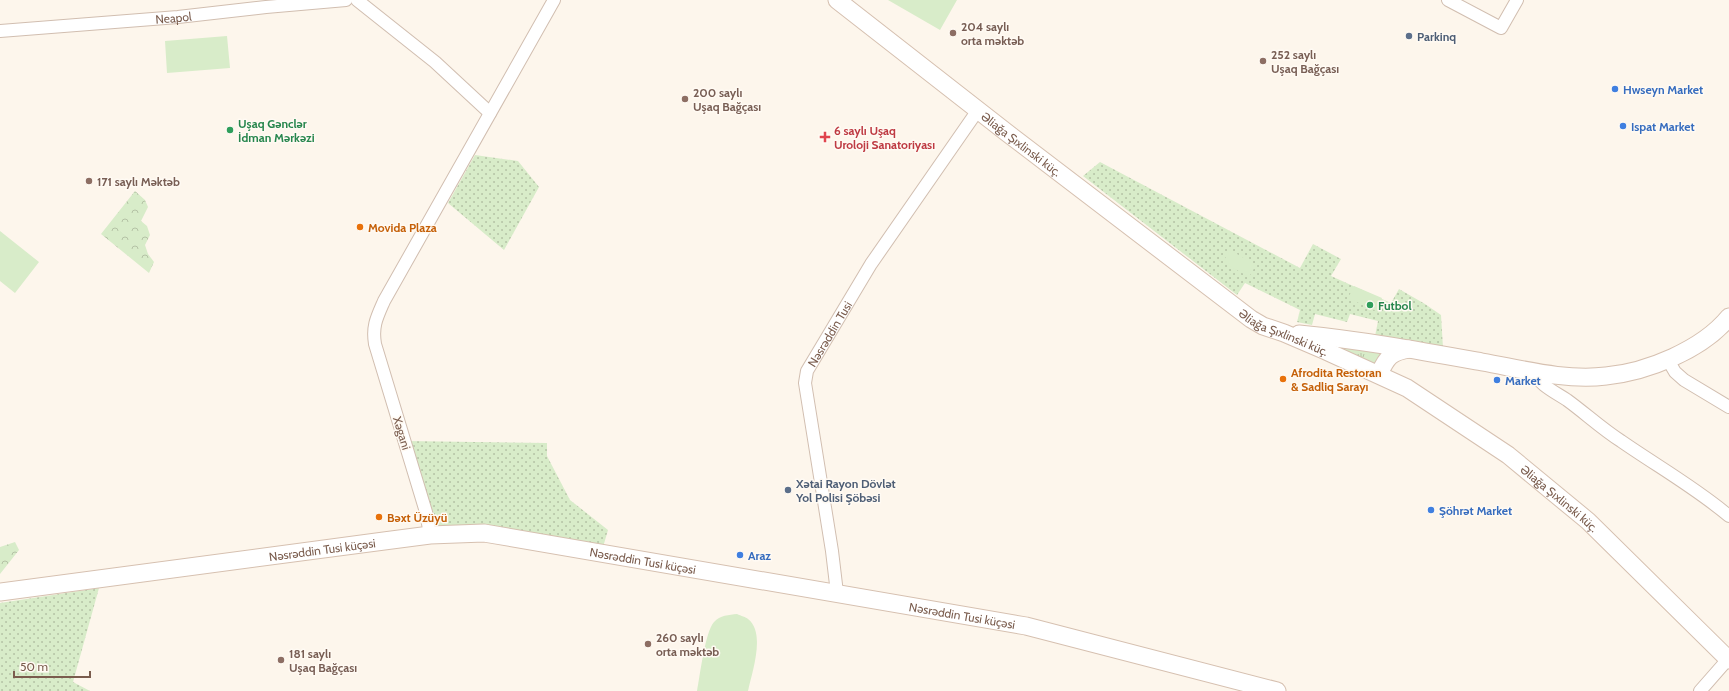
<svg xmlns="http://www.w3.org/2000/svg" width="1729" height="691" viewBox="0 0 1729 691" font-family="Cabin,sans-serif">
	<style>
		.grass { fill: url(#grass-tufts) }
		.forest { fill: url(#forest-crowns) }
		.park { fill: url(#park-dots) }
		.pitch { fill: #d8ecc9 }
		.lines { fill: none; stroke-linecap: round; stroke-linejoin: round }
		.minor-casing { stroke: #d1beb0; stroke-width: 14 }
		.secondary-casing { stroke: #d6c0b0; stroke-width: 19 }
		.minor { stroke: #fff; stroke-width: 12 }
		.secondary { stroke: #fff; stroke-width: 17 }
		.education-dot { fill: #8d6e63; stroke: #fffaf3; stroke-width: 1.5 }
		.service-dot { fill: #5c6f8a; stroke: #fffaf3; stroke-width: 1.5 }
		.shop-dot { fill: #3f7fe0; stroke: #fffaf3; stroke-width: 1.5 }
		.leisure-dot { fill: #2e9e5b; stroke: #fffaf3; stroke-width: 1.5 }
		.health-dot { fill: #e0444e; stroke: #fffaf3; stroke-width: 1.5 }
		.food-dot { fill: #e8710a; stroke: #fffaf3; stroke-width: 1.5 }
		.labels { text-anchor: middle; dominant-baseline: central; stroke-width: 3; stroke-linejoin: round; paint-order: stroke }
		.street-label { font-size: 12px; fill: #7a5c4d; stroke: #fffaf3 }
		.education-label { font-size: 12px; font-weight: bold; fill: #785e54; stroke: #fffaf3; text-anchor: start }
		.service-label { font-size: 12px; font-weight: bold; fill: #4e5e75; stroke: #fffaf3; text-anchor: start }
		.shop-label { font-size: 12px; font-weight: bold; fill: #366cbe; stroke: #fffaf3; text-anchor: start }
		.leisure-label { font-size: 12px; font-weight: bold; fill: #27864d; stroke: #fffaf3; text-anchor: start }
		.health-label { font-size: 12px; font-weight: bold; fill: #be3a42; stroke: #fffaf3; text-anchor: start }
		.food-label { font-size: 12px; font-weight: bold; fill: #c56008; stroke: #fffaf3; text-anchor: start }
	</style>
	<defs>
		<pattern id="grass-tufts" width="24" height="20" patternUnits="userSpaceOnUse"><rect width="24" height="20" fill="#d8ecc9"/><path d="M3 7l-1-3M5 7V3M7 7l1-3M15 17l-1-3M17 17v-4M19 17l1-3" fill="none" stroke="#b4c2a5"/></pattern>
		<pattern id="forest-crowns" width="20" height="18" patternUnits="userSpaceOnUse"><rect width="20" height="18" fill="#d8ecc9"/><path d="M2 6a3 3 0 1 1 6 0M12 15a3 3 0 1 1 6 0" fill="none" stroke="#b4c2a5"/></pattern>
		<pattern id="park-dots" width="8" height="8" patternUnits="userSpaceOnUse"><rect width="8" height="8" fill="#d8ecc9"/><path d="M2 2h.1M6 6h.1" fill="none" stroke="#b4c2a5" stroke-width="1.8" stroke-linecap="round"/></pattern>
	</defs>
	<rect width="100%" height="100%" fill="#fdf6ec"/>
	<!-- grass -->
	<path class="grass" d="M1318 341 1387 349 1374 366Z"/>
	<!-- forest -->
	<path class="forest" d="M135 191 145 200 148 207 141 221 147 226 150 235 145 245 148 254 154 262 149 273 101 234Z
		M15 542 19 550 0 574V547Z"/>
	<!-- park -->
	<path class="park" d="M475 155 518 161 539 187 504 250 448 203Z
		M1100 162 1300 268 1313 244 1341 259 1331 276 1391 303 1399 289 1425 304 1441 315 1443 348 1375 336 1378 321 1350 314 1347 322 1315 314 1312 325 1297 322 1300 310 1245 283 1237 295 1083 176Z
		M405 441 547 443V456L570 500 608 530 601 554 430 535Z
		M99 588 73 682 90 691H0V603Z"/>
	<!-- pitch -->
	<path class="pitch" d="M888 0H957L940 30Z
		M227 36 230 68 167 73 165 41Z
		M0 231 39 262 15 293 0 281Z
		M1230 250 1256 265 1249 277 1223 262Z
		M1354 286 1382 298 1376 311 1348 298Z
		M737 614C741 616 746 617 748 619 766 633 752 672 748 691H697C700 676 705 632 714 622 720 615 729 615 737 614Z"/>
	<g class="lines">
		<defs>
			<g id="minor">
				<path d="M357 0 435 62 490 113"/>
				<path d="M1448 0 1501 28 1517 0"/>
				<path id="s1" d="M0 31 178 17 266 7 346 0"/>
				<path d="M1668 360 1675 372 1684 380 1729 407"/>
				<path d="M1533 371C1539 385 1555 392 1567 400 1585 413 1602 429 1621 441 1657 466 1696 488 1729 516"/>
				<path d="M430 535 426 512 375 344C372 326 377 317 384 301L554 0"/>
				<path id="s2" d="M837 593 832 551 805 383 807 371 871 264 978 110"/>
				<path d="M1700 691 1729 658"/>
			</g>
			<g id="secondary">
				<path id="s3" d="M837 0 1006 132 1251 319 1263 326 1284 333 1326 351 1407 388 1508 455 1588 521 1729 660"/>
				<path d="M1299 334C1361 340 1421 351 1482 362 1522 369 1565 381 1606 376 1647 372 1702 350 1729 317"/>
				<path d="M1379 374C1387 357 1391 352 1409 349"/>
				<path id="s4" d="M0 592 384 541 430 535 484 533 1026 626 1277 691"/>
			</g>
		</defs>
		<!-- minor casing -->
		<use href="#minor" class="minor-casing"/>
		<!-- secondary casing -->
		<use href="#secondary" class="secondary-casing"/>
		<!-- minor -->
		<use href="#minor" class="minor"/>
		<!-- secondary -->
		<use href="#secondary" class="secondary"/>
	</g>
	<!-- markers -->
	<g class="education-dot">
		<circle cx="953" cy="33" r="4"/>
		<circle cx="1263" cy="61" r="4"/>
		<circle cx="685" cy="99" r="4"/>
		<circle cx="89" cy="181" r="4"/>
		<circle cx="648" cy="644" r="4"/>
		<circle cx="281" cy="660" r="4"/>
	</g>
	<g class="service-dot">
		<circle cx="1409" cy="36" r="4"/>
		<circle cx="788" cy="490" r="4"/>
	</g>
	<g class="shop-dot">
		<circle cx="1615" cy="89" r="4"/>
		<circle cx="1623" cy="126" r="4"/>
		<circle cx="1497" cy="380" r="4"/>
		<circle cx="1431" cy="510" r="4"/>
		<circle cx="740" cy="555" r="4"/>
	</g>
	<g class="leisure-dot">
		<circle cx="230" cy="130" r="4"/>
		<circle cx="1370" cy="305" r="4"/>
	</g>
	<path class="health-dot" d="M823 131h4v4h4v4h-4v4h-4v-4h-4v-4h4z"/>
	<g class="food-dot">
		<circle cx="360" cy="227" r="4"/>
		<circle cx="1283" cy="379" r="4"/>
		<circle cx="379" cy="517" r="4"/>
	</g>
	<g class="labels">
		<!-- street labels -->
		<g class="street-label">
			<text stroke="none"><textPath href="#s1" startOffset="174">Neapol</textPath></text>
			<text stroke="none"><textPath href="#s3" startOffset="234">Əliağa Şıxlinski küç.</textPath></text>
			<text stroke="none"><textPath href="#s3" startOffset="558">Əliağa Şıxlinski küç.</textPath></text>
			<text stroke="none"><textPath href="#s2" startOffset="268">Nəsrəddin Tusi</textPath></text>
			<text transform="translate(402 433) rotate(73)">Xəgani</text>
			<text stroke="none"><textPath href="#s3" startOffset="882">Əliağa Şıxlinski küç.</textPath></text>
			<text stroke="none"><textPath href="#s4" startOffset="325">Nəsrəddin Tusi küçəsi</textPath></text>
			<text stroke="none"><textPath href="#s4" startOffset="649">Nəsrəddin Tusi küçəsi</textPath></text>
			<text stroke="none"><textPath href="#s4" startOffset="973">Nəsrəddin Tusi küçəsi</textPath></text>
		</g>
		<!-- education labels -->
		<g class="education-label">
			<text x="961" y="26">204 saylı<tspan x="961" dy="14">orta məktəb</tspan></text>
			<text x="1271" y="54">252 saylı<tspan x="1271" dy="14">Uşaq Bağçası</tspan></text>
			<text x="693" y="92">200 saylı<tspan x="693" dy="14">Uşaq Bağçası</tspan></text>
			<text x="97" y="181">171 saylı Məktəb</text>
			<text x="656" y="637">260 saylı<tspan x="656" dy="14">orta məktəb</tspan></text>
			<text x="289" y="653">181 saylı<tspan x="289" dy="14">Uşaq Bağçası</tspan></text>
		</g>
		<!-- service labels -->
		<g class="service-label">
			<text x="1417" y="36">Parkinq</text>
			<text x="796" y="483">Xətai Rayon Dövlət<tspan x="796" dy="14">Yol Polisi Şöbəsi</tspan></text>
		</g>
		<!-- shop labels -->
		<g class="shop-label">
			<text x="1623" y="89">Hwseyn Market</text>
			<text x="1631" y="126">Ispat Market</text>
			<text x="1505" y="380">Market</text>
			<text x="1439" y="510">Şöhrət Market</text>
			<text x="748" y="555">Araz</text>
		</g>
		<!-- leisure labels -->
		<g class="leisure-label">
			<text x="238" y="123">Uşaq Gənclər<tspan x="238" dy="14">İdman Mərkəzi</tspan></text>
			<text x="1378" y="305">Futbol</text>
		</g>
		<!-- health labels -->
		<g class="health-label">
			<text x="834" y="130">6 saylı Uşaq<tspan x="834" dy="14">Uroloji Sanatoriyası</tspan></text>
		</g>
		<!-- food labels -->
		<g class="food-label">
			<text x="368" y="227">Movida Plaza</text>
			<text x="1291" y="372">Afrodita Restoran<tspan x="1291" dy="14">&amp; Sadliq Sarayı</tspan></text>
			<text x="387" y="517">Bəxt Üzüyü</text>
		</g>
	</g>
	<!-- scale -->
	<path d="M14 671v6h76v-6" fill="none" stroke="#7a5c4d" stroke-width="2"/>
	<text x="20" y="671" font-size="12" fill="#7a5c4d" stroke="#fffaf3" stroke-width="3" paint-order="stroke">50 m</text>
</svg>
